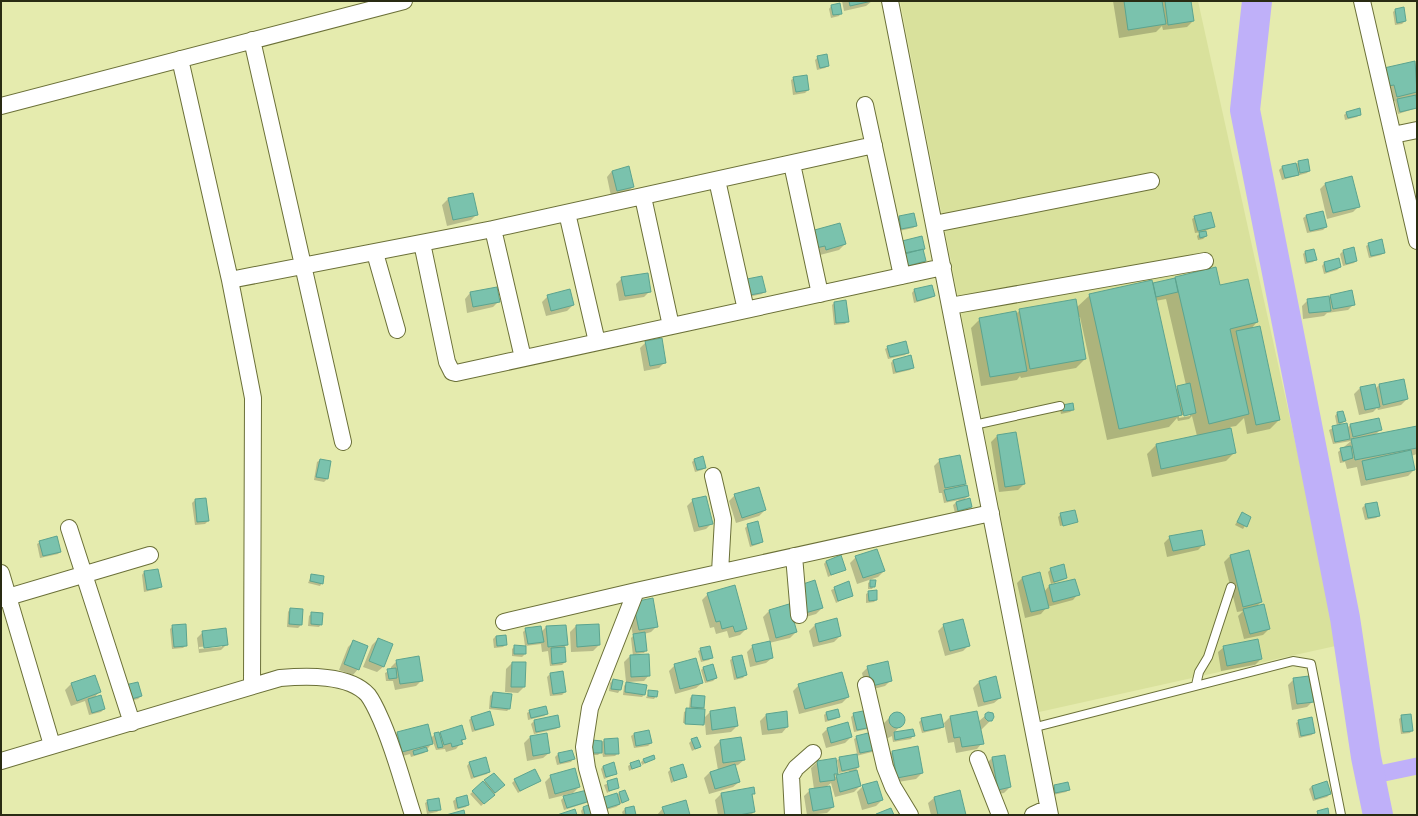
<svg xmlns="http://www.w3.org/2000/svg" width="1418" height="816" viewBox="0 0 1418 816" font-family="Barlow,sans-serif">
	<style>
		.built { fill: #d9e19c }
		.shadow { fill: #0003; fill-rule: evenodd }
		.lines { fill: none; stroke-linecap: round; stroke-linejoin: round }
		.canal { stroke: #bfb0f9; stroke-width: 17 }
		.river { stroke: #bfb0f9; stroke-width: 30 }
		.building { fill: #7ac2ad; stroke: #5ca48f }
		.lane-casing { stroke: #6b7038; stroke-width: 10 }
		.street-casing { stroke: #6b7038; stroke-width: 18 }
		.lane { stroke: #fff; stroke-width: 8 }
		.street { stroke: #fff; stroke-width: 16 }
	</style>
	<rect width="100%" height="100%" fill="#e5ebae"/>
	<!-- built -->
	<path class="built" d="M900 1H1198L1340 645 1039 712Z"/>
	<!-- shadow -->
	<path class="shadow" d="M842 1H872L866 6 844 11Z
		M1113 1H1190L1193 21 1187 27 1163 30 1162 26 1156 32 1119 38Z
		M831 6 841 13 839 16 831 18 829 9Z
		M1395 10 1405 21 1402 24 1395 25 1393 12Z
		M818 57 828 66 825 68 817 70 815 60Z
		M1415 62 1417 71V95L1415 97 1417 108 1398 114 1395 101 1392 102 1383 91Z
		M794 78 808 90 805 93 793 95 791 80Z
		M1347 112 1360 114 1357 117 1345 120 1344 115Z
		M1299 162 1309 171 1307 173 1282 180 1279 170 1282 167 1295 165Z
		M612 171 633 187 627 192 611 196 607 177Z
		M1326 183 1359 206 1353 212 1327 219 1320 189Z
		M473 194 477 214 471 220 447 226 442 205 448 199Z
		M1322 212 1326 227 1323 230 1307 233 1303 218 1306 216Z
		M914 214 916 226 913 228 899 231 896 220 899 217Z
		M1195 217 1214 227 1205 231 1206 236 1203 239 1198 240 1197 236 1201 232 1195 233 1192 219Z
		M812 232 845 244 839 250 820 255 819 251 811 254Z
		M921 237 925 261 923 264 901 269 898 259Z
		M1369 244 1384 253 1381 255 1369 258 1366 246Z
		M1354 249 1356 261 1354 263 1343 266 1340 254 1343 251Z
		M1305 252 1315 260 1313 262 1305 264 1303 254Z
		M1324 263 1340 267 1337 270 1324 274 1322 266Z
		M622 278 650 291 644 297 619 301 616 284Z
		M1176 278 1220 286 1257 322 1250 330 1279 420 1270 429 1247 434 1244 418 1236 426 1230 427 1235 452 1226 461 1152 477 1147 454 1156 445 1197 436 1192 416 1189 419 1178 421 1177 418 1169 427 1107 440 1080 317H1078L1085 359 1076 368 1021 378 1020 376 1017 380 981 386 971 328 980 319 1016 314 1020 310 1076 308 1090 295 1152 286ZM1166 299 1186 385 1175 390 1155 301ZM1190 413V416L1179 418V416Z
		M745 283 765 291 762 294 748 297Z
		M931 286 934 296 931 298 914 303 912 293 914 290Z
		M1351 292 1354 304 1348 310 1327 313 1324 316 1303 319 1302 306 1308 300 1329 297Z
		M470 293 499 301 493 307 467 313 465 299Z
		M548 296 573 305 567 311 546 316 542 302Z
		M834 303 848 321 845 324 834 325 832 305Z
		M646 342 665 362 659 368 644 371 640 348Z
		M888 347 908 352 905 355 888 359 885 349Z
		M893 360 913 367 910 370 893 374 891 363Z
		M1379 385 1407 399 1401 405 1378 410 1377 408 1373 412 1359 415 1354 394 1360 388 1375 389Z
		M1060 409 1073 410 1070 412 1061 414Z
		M1337 413 1345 421 1340 425 1347 428 1350 425 1380 430 1375 435 1417 427V454L1411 456 1414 470 1408 476 1361 486 1357 467 1347 469 1345 462 1340 463 1338 452 1351 441 1333 444 1329 430 1337 426 1335 416Z
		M997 436 1024 484 1018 490 999 492 991 442Z
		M695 459 705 468 702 470 695 472 692 462Z
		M320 460 330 462 327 479 324 482 314 480 317 462Z
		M940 460 965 484 961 487 968 496 963 501 971 507 969 510 955 513 953 505 959 500 944 503 942 493H939L934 466Z
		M735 495 765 510 759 516 736 523 729 501Z
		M206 499 208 521 205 524 195 525 192 503 195 500Z
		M693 500 712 523 706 529 694 532 687 506Z
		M1376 503 1379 516 1376 518 1365 520 1362 508 1365 505Z
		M1242 513 1250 518 1243 529 1235 525Z
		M1061 514 1077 522 1060 526 1058 517Z
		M748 525 762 542 759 544 750 547 745 528Z
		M1170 537 1204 544 1198 550 1167 557 1164 543Z
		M40 542 60 552 58 554 40 558 37 544Z
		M1248 551 1261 602 1256 607 1269 629 1263 635 1244 639 1238 616 1243 611 1237 612 1224 562 1230 556Z
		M856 557 884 571 878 577 857 584 850 563Z
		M826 561 845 569 828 577 824 564Z
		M1051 569 1066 578 1063 580 1051 584 1048 572Z
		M144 572 160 587 158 589 144 592 142 575Z
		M312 575 322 583 320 586 308 583Z
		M1023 577 1044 592 1049 586 1075 580 1078 594 1073 600 1047 607 1041 614 1025 618 1017 583Z
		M871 581 874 586 872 589H868V583Z
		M848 583 852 595 836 603 831 590Z
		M869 592 876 600 874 602 866 603V594Z
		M708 594 746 629 740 635 729 638 727 631 716 634 714 627 710 628 702 600Z
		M789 605 796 632 790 638 769 643 772 658 766 663 750 667 747 652 753 646 770 642 763 617 769 611Z
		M822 608 816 614 799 619 796 609Z
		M290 609 302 610 301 625 298 628 287 627 288 612Z
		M628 609 657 626 651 632 644 634 646 650 644 653 636 654 649 675 644 681 628 682 644 695 642 697 623 695 624 686 627 682H626L624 662 630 656H633L631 638 633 636Z
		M312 613 321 624 319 627 308 626 309 616Z
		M836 619 840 636 834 642 813 647 809 631 815 625Z
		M598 625 599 645 593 651 571 652 570 632 576 626Z
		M944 625 969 645 963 651 945 656 938 631Z
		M173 626 186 645 183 648 172 649 170 629Z
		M546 627 567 645 564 647 565 662 562 665 550 666 548 651 542 652 541 644 525 646V654L522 657 512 656V649L515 646H525L523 632 526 629 541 632Z
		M203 632 227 644 221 650 199 653 197 638ZM222 645V647L199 649V647Z
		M496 636 506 644 503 647 494 648 493 639Z
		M378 639 391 645 383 667 377 672 363 667 372 645Z
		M354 641 358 669 353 675 339 670 348 647Z
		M1224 647 1261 659 1255 665 1221 671 1218 652Z
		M701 649 712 657 709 660 701 662 698 651Z
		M733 658 745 675 743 678 734 680 730 660Z
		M397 661 422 680 416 686 395 690 393 681H386L385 673 391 670V667Z
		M512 663 524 687 518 693 505 692 506 669Z
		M675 665 702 683 696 688 675 694 669 671Z
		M704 667 716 678 713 681 705 683 701 670Z
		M868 667 891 680 885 686 866 691 862 673Z
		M562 672 565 692 562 695 550 696 547 677 550 674Z
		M94 676 99 692 94 698 104 709 101 712 89 715 85 701 71 706 65 690 71 684Z
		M995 678 1000 698 994 703 978 707 973 688 979 682Z
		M1294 679 1313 701 1307 707 1292 710 1288 685Z
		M613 680 622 682 620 690 618 693 609 691 610 683Z
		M138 683 141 696 138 699 126 702Z
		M799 685 848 697 842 703 799 714 793 691Z
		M649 691 656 696 654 699 646 698Z
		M493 693 509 709 507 711 489 709 490 696Z
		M692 696 703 708 701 710 704 718 710 712 737 726 731 732 706 735 705 723 702 726V724L683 723 684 712 689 709 690 698Z
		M530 711 547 714 544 716 528 720 527 713Z
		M867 711 868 729 854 732 851 717 854 714Z
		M786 712 787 727 782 733 762 735 760 721 766 715Z
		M977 712 978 722 986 715 991 720 980 731 982 743 977 749 956 753 954 742 948 743 944 723 950 717Z
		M826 713 838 717 836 719 825 722 824 715Z
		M897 713 902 716 904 721 894 733 912 730 913 736 911 739 893 742 892 736 884 740 880 727 892 715Z
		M1402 716 1412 730 1410 733 1401 734 1399 719Z
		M471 718 493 725 490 727 472 732 469 720Z
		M922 719 943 727 940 729 922 733 919 722Z
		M534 721 559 727 556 729 534 734 531 724Z
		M1299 721 1314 732 1312 735 1299 738 1296 723Z
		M427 725 431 738 435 734 439 735 441 733 465 738 456 749 446 752 445 749 436 750 433 742 424 753 411 757 410 754 396 758 391 739 397 733Z
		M828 728 851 737 845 743 826 748 822 734Z
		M634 734 651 743 648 746 634 748 631 736Z
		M546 735 549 753 543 758 527 761 524 743 530 737Z
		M857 737 874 750 872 752 856 756 858 767 856 770 860 786 854 792 835 797 831 783 826 787 833 807 827 813 807 815 804 796 810 790 814 789 811 768 817 762 835 759 837 773 834 777 849 773V771L839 773 837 760 840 758 857 754 854 739Z
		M740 738 744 760 738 765 734 766 739 782 733 787 709 794 704 778 710 772 718 770 714 747 720 741Z
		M604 740 618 753 615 756 603 757 602 751 598 755H590Z
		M692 740 700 747 692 751 689 743Z
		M571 751 573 759 571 762 557 765 555 757 558 754Z
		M892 752 922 773 916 779 892 783 887 758Z
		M992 758 1010 787 1004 793 992 795 986 764Z
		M644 759H654L642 765 641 762Z
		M469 763 489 771 487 774 471 779 467 766Z
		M631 764 639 766 629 771 628 766Z
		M603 766 616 774 604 779 601 769Z
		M671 769 686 776 671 783 668 772Z
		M494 774 501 788 481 806 470 794Z
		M551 776 579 787 573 793 549 799 545 782Z
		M515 780H539L518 793 512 783Z
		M616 780 618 787 607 793 604 785Z
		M863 786 882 800 876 806 862 810 857 792Z
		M1054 786 1069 790 1066 792 1053 795 1052 789Z
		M1312 786 1330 794 1327 797 1313 801 1309 789Z
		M619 793 627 800 616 807 602 811Z
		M754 793 751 796 754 812 751 815H718L715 800 721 794Z
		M466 796 468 804 466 807 455 810 453 801 456 799Z
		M564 797 589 800 586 803 564 810 561 800Z
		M934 798 965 815H931L928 803Z
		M428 801 440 809 437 812 427 814 425 803Z
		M633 807 635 815H623L622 812 625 809Z
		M583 808 594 815H582L581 811Z
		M663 808 689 815H657Z"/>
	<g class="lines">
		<!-- canal -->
		<path class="canal" d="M1370 776 1417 766"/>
		<!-- river -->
		<path class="river" d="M1257 1 1245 110 1345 618 1366 757 1378 815"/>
	</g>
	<!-- building -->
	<path class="building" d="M849 1H872L850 6Z
		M1124 1H1162L1166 24 1128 30Z
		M1165 1H1191L1194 21 1168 25Z
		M840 3 842 14 833 15 831 5Z
		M1404 7 1406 21 1397 23 1395 9Z
		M827 54 829 66 820 68 817 56Z
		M1415 61 1417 92 1397 97 1394 85 1388 86 1384 68Z
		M807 75 809 90 796 92 793 77Z
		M1416 95 1417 108 1400 112 1397 99Z
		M1360 108 1361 115 1348 118 1346 112Z
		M1308 159 1310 171 1300 173 1298 161Z
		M1296 163 1299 175 1285 178 1282 166Z
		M629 166 634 187 617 191 612 171Z
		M1352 176 1360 207 1333 213 1325 183Z
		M473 193 478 215 453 220 448 198Z
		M1323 211 1327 227 1310 231 1306 215Z
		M1211 212 1215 227 1198 231 1194 216Z
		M914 213 917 226 901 229 899 216Z
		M840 223 846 244 826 250 825 246 816 248 811 231Z
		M1206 231 1207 236 1200 238 1199 232Z
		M922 236 925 249 904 253 902 241Z
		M1382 239 1385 253 1371 256 1368 243Z
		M1354 247 1357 261 1346 264 1343 250Z
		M923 249 926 261 904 267 901 255Z
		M1314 249 1317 260 1307 262 1305 251Z
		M1339 258 1341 267 1326 272 1324 262Z
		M1216 267 1220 285 1248 279 1258 322 1230 329 1249 414 1209 424 1175 277Z
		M648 273 651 292 625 296 621 277Z
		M762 276 766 292 750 295 747 279Z
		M1175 278 1178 292 1156 297 1153 283Z
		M1152 280 1182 415 1119 429 1089 294Z
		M932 285 935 296 917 301 914 289Z
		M497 287 500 302 473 307 470 292Z
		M570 289 574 305 551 311 547 295Z
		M1352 290 1355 305 1333 309 1330 295Z
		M1329 296 1331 311 1309 313 1307 299Z
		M1076 299 1086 359 1030 369 1019 309Z
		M846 300 849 322 836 323 834 302Z
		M1016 311 1027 371 990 377 979 318Z
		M1260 326 1280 420 1256 425 1236 331Z
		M662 338 666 363 650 366 645 341Z
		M906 341 909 353 890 357 887 346Z
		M911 355 914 368 896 372 893 360Z
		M1404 379 1408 399 1383 405 1379 384Z
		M1190 383 1196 413 1184 416 1177 386Z
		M1375 384 1380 407 1365 410 1360 387Z
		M1073 403 1074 410 1063 411 1062 405Z
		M1343 411 1346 421 1339 423 1337 412Z
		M1379 418 1382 430 1353 437 1350 424Z
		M1347 423 1350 439 1335 442 1332 426Z
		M1417 426V448L1355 460 1351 439Z
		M1231 428 1236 453 1161 469 1156 444Z
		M1016 432 1025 484 1005 487 997 435Z
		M1351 446 1353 458 1343 461 1340 448Z
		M1411 450 1415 470 1366 480 1362 461Z
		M960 455 966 484 945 488 939 459Z
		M703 456 706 468 697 470 694 459Z
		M320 459 331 461 328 479 316 477Z
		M967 485 969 496 947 501 944 490Z
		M759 487 766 510 742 518 734 494Z
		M706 496 713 524 699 527 692 499Z
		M206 498 209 521 197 522 195 499Z
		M970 498 972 507 958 511 956 502Z
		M1377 502 1380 516 1368 518 1365 504Z
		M1075 510 1078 522 1063 526 1060 513Z
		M1242 512 1251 517 1247 527 1237 522Z
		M758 521 763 542 752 545 747 524Z
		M1202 530 1205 545 1173 551 1169 536Z
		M57 536 61 552 43 556 39 541Z
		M877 549 885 571 863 578 855 556Z
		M1249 550 1262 602 1243 607 1230 555Z
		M841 555 846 570 831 575 826 561Z
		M1064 564 1067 578 1054 582 1050 568Z
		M158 569 162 587 147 590 144 571Z
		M1040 572 1049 608 1031 612 1022 577Z
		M311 574 324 576 323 584 310 581Z
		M1075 579 1080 595 1053 602 1049 585Z
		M815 580 823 608 805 613 800 585Z
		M870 580H876L875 587H870Z
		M849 581 853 596 838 601 834 587Z
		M735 585 747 629 735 632 733 626 722 629 720 621 716 622 707 593Z
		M877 590V600L869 601 868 591Z
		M653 598 658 627 639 630 633 602Z
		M789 604 797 632 776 638 769 610Z
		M1264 604 1270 629 1250 634 1243 609Z
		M290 608 303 609 302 625 289 624Z
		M311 612 323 613 322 625 311 624Z
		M837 618 841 636 819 642 815 624Z
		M963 619 970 646 950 651 943 624Z
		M186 624 187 646 174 647 172 625Z
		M599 624 600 645 577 647 576 625Z
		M566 625 568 645 548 647 546 626Z
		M541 626 544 642 528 644 525 628Z
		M226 628 228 645 204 648 202 631Z
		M645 632 647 651 636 652 633 634Z
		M506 635 507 645 497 646 496 636Z
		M378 638 393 644 384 667 369 661Z
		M1258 639 1262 659 1227 666 1223 646Z
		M353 640 368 646 359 670 344 664Z
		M770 641 773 658 756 662 752 645Z
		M514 645 526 646V654H514Z
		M710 646 713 658 703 660 700 648Z
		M565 647 566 662 552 664 551 648Z
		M649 654 650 676 631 677 630 655Z
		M742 655 747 675 737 678 732 657Z
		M419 656 423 681 400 684 396 660Z
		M696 658 703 683 680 689 674 664Z
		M888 661 892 681 872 686 867 666Z
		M512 662H526L525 687H511Z
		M713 664 717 678 707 681 703 667Z
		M396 668 397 678 389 679 387 669Z
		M563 671 566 692 553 694 550 673Z
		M842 672 849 697 805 709 798 684Z
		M95 675 101 692 77 701 71 683Z
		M996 676 1001 698 984 702 979 681Z
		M1309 676 1314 702 1297 704 1293 678Z
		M613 679 623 681 621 690 611 689Z
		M138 682 142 696 128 700 125 685Z
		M626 682 647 685 645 695 625 692Z
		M648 690 658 691 657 697 648 696Z
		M493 692 512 694 510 709 491 707Z
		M101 695 105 709 92 713 88 699Z
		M692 695 705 696 704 708 691 707Z
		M546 706 548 714 531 718 529 710Z
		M735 707 738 726 712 730 710 711Z
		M686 708 705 709 704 725 685 724Z
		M838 709 840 717 828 720 826 712Z
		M868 710 872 727 857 730 853 713Z
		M490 711 494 725 475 730 471 717Z
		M787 711 788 727 768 730 766 714Z
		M977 711 984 744 962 747 960 737 954 738 950 716Z
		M988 712 993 713 994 717 992 721H988L985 718V714Z
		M889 720a8 8 0 1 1 16 0a8 8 0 1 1-16 0Z
		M941 714 944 727 924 731 921 718Z
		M1411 714 1413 731 1403 732 1401 715Z
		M558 715 560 727 536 732 534 720Z
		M1312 717 1315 733 1301 736 1298 720Z
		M848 722 852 737 831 743 827 728Z
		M428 724 433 744 402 752 397 732Z
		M462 725 466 739 461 740 463 744 452 747 451 743 444 745 440 732Z
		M913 729 915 736 895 740 894 732Z
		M649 730 652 743 636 746 634 733Z
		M439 732 443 747 438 748 434 733Z
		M872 732 875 750 860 753 856 736Z
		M547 733 550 753 533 756 530 736Z
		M697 737 701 747 695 749 691 739Z
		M741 737 745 760 723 763 720 740Z
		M618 738 619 754H605L604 739Z
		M592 740 602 741V753H592Z
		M918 746 923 773 897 778 892 751Z
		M426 747 428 751 414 755 413 751Z
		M572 750 575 759 560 763 558 753Z
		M857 754 859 767 842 771 839 757Z
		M654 755 655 759 645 763 643 759Z
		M1005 755 1011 787 998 790 992 757Z
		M486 757 490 772 474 777 469 762Z
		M836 758 838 774H834L835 780 820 782 817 761Z
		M639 760 641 766 632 769 630 763Z
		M614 762 617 774 606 777 603 766Z
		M683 764 687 777 674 781 670 768Z
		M735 764 740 782 715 789 710 772Z
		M575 768 580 787 555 794 550 775Z
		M535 769 541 781 520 791 514 779Z
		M857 770 861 786 840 792 836 775Z
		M494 773 505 785 495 793 484 780Z
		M617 778 619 788 609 791 607 781Z
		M483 781 495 795 484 804 472 791Z
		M877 781 883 800 868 804 862 785Z
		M1327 781 1331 794 1315 799 1312 786Z
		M1068 782 1070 790 1055 793 1054 785Z
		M830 786 834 807 813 811 809 789Z
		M754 787 755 794H752L755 812 739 815H725L721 793Z
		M587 790 590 801 567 808 563 796Z
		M625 790 629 800 622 803 619 792Z
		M960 790 966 815H938L934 797Z
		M617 793 620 804 604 809 601 798Z
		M467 795 469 805 458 808 456 798Z
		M439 798 441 810 429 811 427 800Z
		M686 800 690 815H665L662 807Z
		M591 804 595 815H585L583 807Z
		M634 806 636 815H626L625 808Z
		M891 808 894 815H876V814Z
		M1328 808 1329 815H1318L1317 811Z
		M575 809 577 815H557Z
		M464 810 465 815H446Z"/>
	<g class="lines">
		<defs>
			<path id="lane" d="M974 425 1060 406
				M1196 685 1199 672 1208 657 1231 587
				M1032 728 1293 661 1311 664 1341 815"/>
			<path id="street" d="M890 1 1050 815
				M1362 1 1417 241
				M252 40 343 442
				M180 59 230 280 493 229 874 145
				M865 105 902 276
				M1 106 404 1
				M1393 135 1417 130
				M792 164 820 294
				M717 180 746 310
				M643 197 671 326
				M567 213 597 342
				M934 224 1151 181
				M493 229 523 358
				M422 243 447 362 452 372 456 373 943 267
				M375 253 397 330
				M230 280 253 398 252 686
				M950 306 1205 261
				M713 476 723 519 720 572
				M69 528 132 723
				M794 556 799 615
				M1 573 52 745
				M1 599 150 555
				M504 622 636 591 991 513
				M866 685 885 767 893 787 910 815
				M978 759 1000 815
				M1 761 280 678C306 676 349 674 368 695 374 703 378 713 382 722 395 752 403 784 413 815
				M600 815 587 768 584 747 590 708 636 591
				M793 815 791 776 796 768 813 753
				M1033 815 1048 808"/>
		</defs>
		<!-- lane casing -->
		<use href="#lane" class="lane-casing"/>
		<!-- street casing -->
		<use href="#street" class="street-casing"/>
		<!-- lane -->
		<use href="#lane" class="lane"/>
		<!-- street -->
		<use href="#street" class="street"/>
	</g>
	<!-- border -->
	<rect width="1418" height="816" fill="none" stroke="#292b13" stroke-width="4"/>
</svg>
